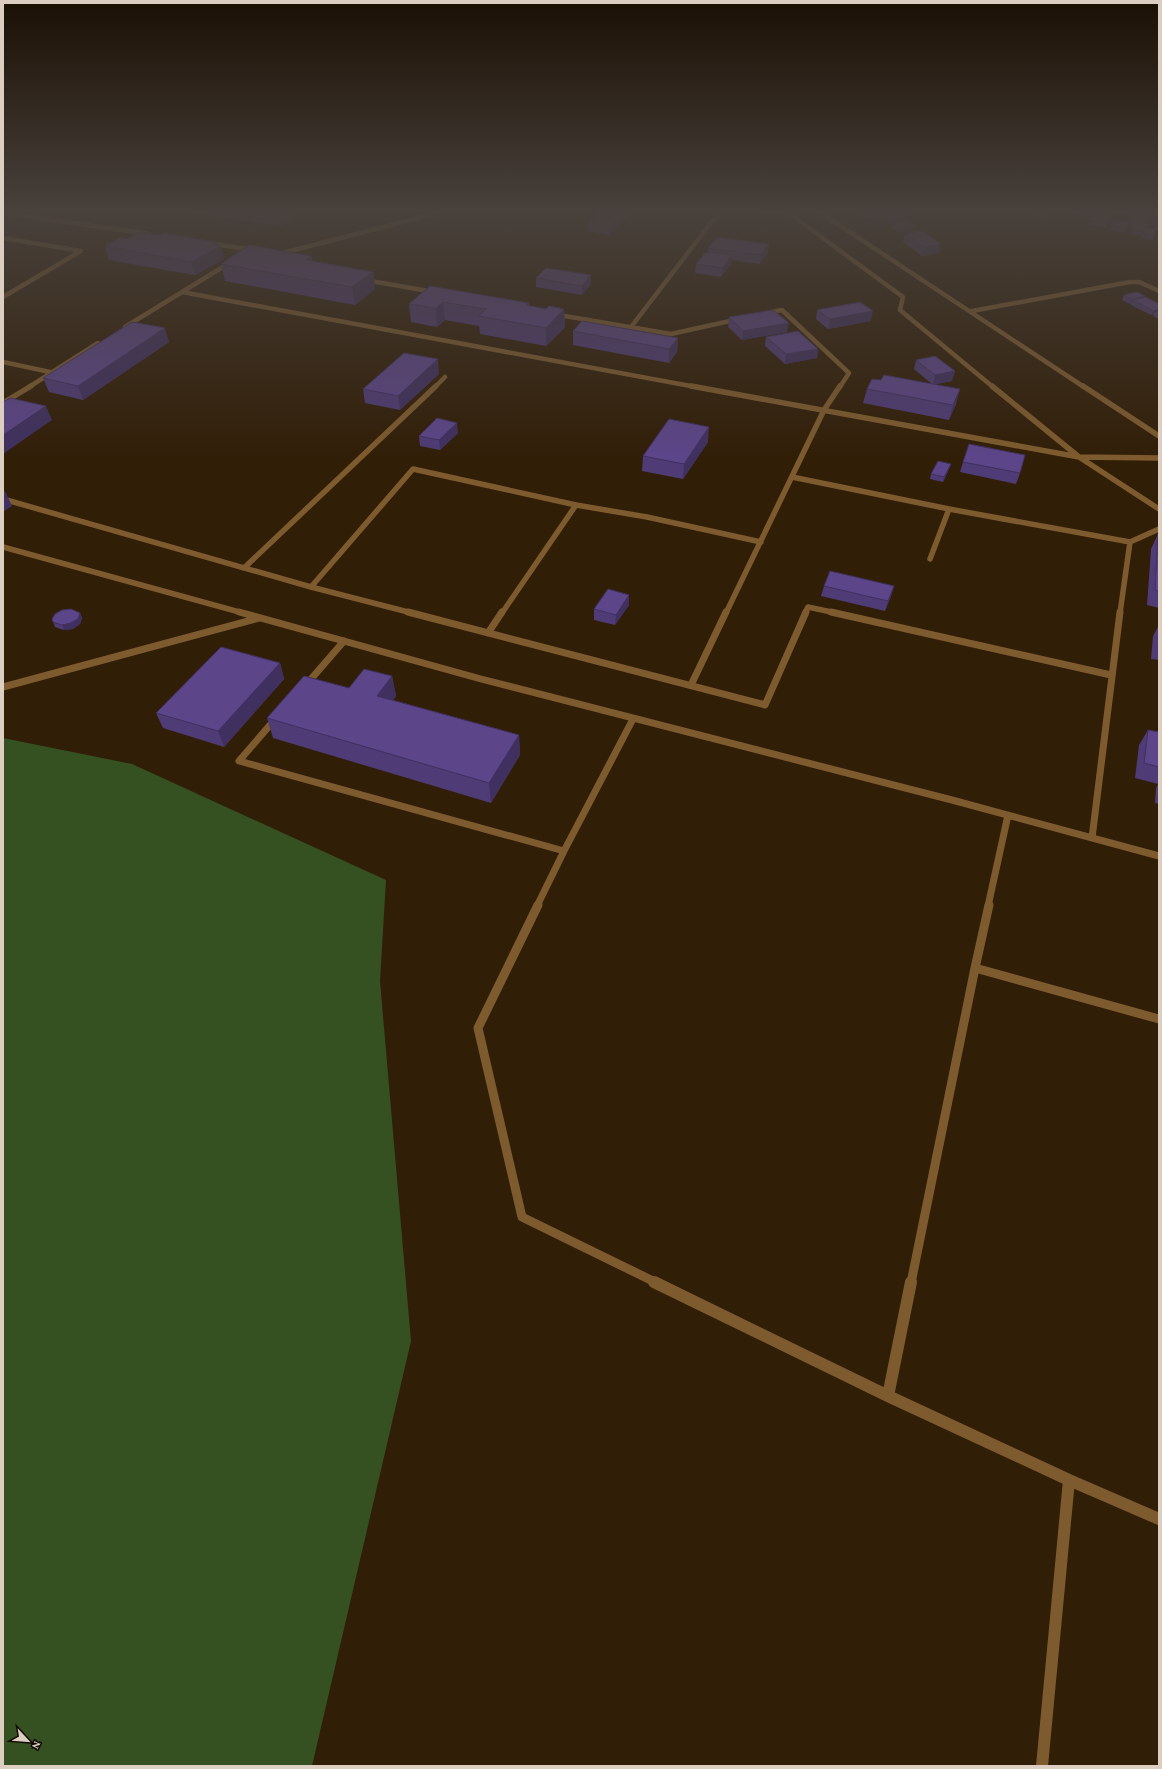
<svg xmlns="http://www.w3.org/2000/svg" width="1162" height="1769" viewBox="0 0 1162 1769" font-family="'Crimson Pro',serif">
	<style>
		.green { fill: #355021 }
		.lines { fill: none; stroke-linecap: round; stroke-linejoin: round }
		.minor-far4 { stroke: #7e5b2e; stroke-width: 4.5 }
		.minor-far3 { stroke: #7e5b2e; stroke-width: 5.5 }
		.minor-far2 { stroke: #7e5b2e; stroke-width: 7 }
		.minor-far1 { stroke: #7e5b2e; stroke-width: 9 }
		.minor { stroke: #7e5b2e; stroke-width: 12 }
		.tertiary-far1 { stroke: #7e5b2e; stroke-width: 4.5 }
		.tertiary { stroke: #7e5b2e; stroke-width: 5.5 }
		.wall { fill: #4f3b76 }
		.shaded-wall { fill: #403060 }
		.building { fill: #5c4589; stroke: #403060 }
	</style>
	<rect width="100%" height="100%" fill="#311e07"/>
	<!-- green -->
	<path class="green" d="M3 738 132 764 386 880 380 981 411 1341 312 1766H3Z"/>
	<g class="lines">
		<!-- minor-far4 -->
		<path class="minor-far4" d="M765 211 790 214 903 297 900 310 993 387
			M3 213 149 234
			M3 238 81 251 3 297
			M206 243 254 250
			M279 254 434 214 438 211
			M365 280 434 292
			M182 292 696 387
			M972 311 1130 282H1139L1159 291
			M766 313 782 310 849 373 840 387
			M553 314 671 334 739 319
			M125 327 231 262
			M631 327 720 211
			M3 362 50 372
			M29 387 98 343
			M435 387 445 377"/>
		<!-- minor-far3 -->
		<path class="minor-far3" d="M691 386 1079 457 1159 458
			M992 386 1079 457 1159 509
			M3 403 31 386
			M792 477 949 509
			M3 499 311 587 412 613
			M3 547 243 613
			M930 559 949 509 1130 542
			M244 568 436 386
			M311 587 413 469 576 505 647 517 761 542
			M502 613 576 505
			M726 613 824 410 840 386
			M805 613 808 607 836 613
			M1120 613 1130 542 1159 529"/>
		<!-- minor-far2 -->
		<path class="minor-far2" d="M239 612 481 679 952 800 1159 856
			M408 612 765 705 806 612
			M831 612 1111 675
			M488 633 502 612
			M691 685 726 612
			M305 686 344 641
			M3 687 259 618
			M276 718 239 761 564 851 537 906
			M1092 838 1120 612
			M564 851 633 719
			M988 906 1008 815"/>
		<!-- minor-far1 -->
		<path class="minor-far1" d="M538 905 478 1028 522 1217 657 1283
			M975 968 989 905
			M911 1283 975 968 1159 1019"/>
		<!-- minor -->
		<path class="minor" d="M654 1282 888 1396 1069 1480
			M888 1396 911 1282
			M1042 1766 1069 1480 1159 1519"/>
		<!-- tertiary-far1 -->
		<path class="tertiary-far1" d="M818 211 1084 387"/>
		<!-- tertiary -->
		<path class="tertiary" d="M1083 386 1159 436"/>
	</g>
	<!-- wall -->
	<path class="wall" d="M179 211H296L297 215 281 226 250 221V219L246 221Z
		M600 211H628L627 217 609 235 588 231V223Z
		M855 211H877L879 217 868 219Z
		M1018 211H1048L1043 217 1033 215 1034 211 1032 213Z
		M1072 211H1088L1086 216 1071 214Z
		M1092 211H1116L1115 213H1112L1109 223H1107L1106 228 1088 225Z
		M1118 211H1132L1130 216 1117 214Z
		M1134 211H1152L1150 216H1149L1146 224 1149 228 1154 229 1155 225H1153L1152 217 1154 213H1159V230H1155L1153 240 1142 238V235L1131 234 1133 225H1129Z
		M882 214 908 221 914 229 899 232 891 228 892 224 903 221 889 223 882 218Z
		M1113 220 1129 222 1125 233 1110 230Z
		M1159 232V242L1157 241Z
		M905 233 939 253 922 256 903 242Z
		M127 239 217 245 224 259 195 275 109 260 105 246Z
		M708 248 768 253 760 264 731 260V264L721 277 695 273 696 264 708 252Z
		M313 261 373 272 375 289 355 305 225 281 221 264Z
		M591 275V284L582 295 536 287V278Z
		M430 286 529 303V306L546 309H564L565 327 546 346 480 334 479 326 445 320 437 327 411 322 409 304Z
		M1124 295 1145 296 1144 297 1159 304V319L1153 316 1154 315H1151L1131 305V304H1130L1122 300Z
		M817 310 871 321 828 329 816 319Z
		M729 317 787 332 742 340 728 327Z
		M573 331 678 338 677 352 669 363 573 345Z
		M766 337 818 349 817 358 785 364 765 346Z
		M169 342 83 400 49 392 43 378Z
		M916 360 955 371 952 381 934 384 956 404 949 420 863 403 867 389 881 380 932 384 914 369Z
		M439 374 400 410 365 403 363 389Z
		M458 433 440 450 420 446 419 436Z
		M708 442 683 479 642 471 643 456Z
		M963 462 1020 473 1016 484 960 472Z
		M949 469 943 482 930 479 931 474Z
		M1158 534H1159V608L1147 605 1151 549Z
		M824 586H894L891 596 885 611 821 596Z
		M629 605 615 625 594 620V609Z
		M80 613 82 618 80 624 73 629 64 630 55 627 52 619Z
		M1159 625V660L1151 659 1153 636Z
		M280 663 284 679 224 747 163 728 156 713Z
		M392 676 396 696 393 700 519 735 520 755 491 803 273 738 267 718 349 688Z
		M1148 730 1159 732V804L1155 803 1156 788 1158 784 1135 778 1139 745Z"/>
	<!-- shaded-wall -->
	<path class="shaded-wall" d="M244 211H263L248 212 250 219 246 221Z
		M290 211H296L297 215 281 226 279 217Z
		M625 211H628L627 217 609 235V226Z
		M1046 211H1048L1043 217 1044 212Z
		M880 212 879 217 868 219 869 214Z
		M909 216 908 221 889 223 890 219Z
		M915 225 914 229 899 232 900 228Z
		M216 242 218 248 221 246 224 259 195 275 191 262Z
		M769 244 768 253 760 264 761 255Z
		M941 244 939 253 922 256 924 247Z
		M732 255 731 264 721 277 722 268Z
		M312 256 315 273 306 260Z
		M373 272 375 289 355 305 352 287Z
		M591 275V284L582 295V286Z
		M1145 296 1143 301 1133 300 1131 304H1130L1132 299Z
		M443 302 445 320 437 327 436 308Z
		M564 309 565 327 546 346V328Z
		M1159 309V313L1155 311 1154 315H1151L1153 311Z
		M873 311 871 321 828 329 830 319Z
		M789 323 787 332 742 340 743 331Z
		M165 328 169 342 83 400 78 386Z
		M678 338 677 352 669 363V349Z
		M818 349 817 358 785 364 786 354Z
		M438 359 439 374 400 410 398 396Z
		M955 371 952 381 933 385 935 375Z
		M960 389 956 404 949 420 953 405Z
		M46 406 52 420 3 454V435Z
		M457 423 458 433 440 450 439 440Z
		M709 427 708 442 683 479 684 464Z
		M951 464 949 469 943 482 944 477Z
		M5 491 12 506 3 512V492Z
		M894 586 891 596 885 611 888 601Z
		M629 595V605L615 625 616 615Z
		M80 613 82 618 80 624 73 629 64 630 62 625Z
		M280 663 284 679 224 747 218 731Z
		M392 676 396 696 381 716 377 696Z
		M519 735 520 755 491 803 489 783Z"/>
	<!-- building -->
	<path class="building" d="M252 211H290L279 217 248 212Z
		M600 211H625L609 226 588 223Z
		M863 211H877L880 212 869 214Z
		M902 211 909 216 890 219 882 214Z
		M1034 211H1046L1044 212Z
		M1076 211H1088V212Z
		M1092 211H1104L1113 212 1110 219 1091 216Z
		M1121 211H1132L1131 212Z
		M1134 211H1151L1148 219 1133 216Z
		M1154 213H1159V222L1154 221Z
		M1090 217 1109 219 1107 223 1089 221Z
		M1113 220 1129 222 1126 228 1111 226Z
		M907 221 915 225 900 228 892 224Z
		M1134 222 1150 224 1149 228 1156 229 1154 235 1143 234 1144 231 1133 229Z
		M1156 222H1159V226L1155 225Z
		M922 231 941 244 924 247 905 233Z
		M139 232 160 235 164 233 216 242 212 244 221 246 191 262 105 246 121 237 127 239Z
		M717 237 769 244 761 255 708 248Z
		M249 245 312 256 306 260 373 272 352 287 221 264Z
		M706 252 732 255 722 268 696 264Z
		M546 268 591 275 582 286 536 278Z
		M430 286 529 303 526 305 546 309 549 306 564 309 546 328 479 316 486 309 443 302 436 308 409 304Z
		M1137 292 1145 296 1132 299 1124 295Z
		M1146 297 1159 304V309L1153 311 1133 300Z
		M860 302 873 311 830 319 817 310Z
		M773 310 789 323 743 331 729 317Z
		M1159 310V313L1155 311Z
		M582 321 678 338 669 349 573 331Z
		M132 322 165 328 78 386 43 378Z
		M798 331 818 349 786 354 766 337Z
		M404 353 438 359 398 396 363 389Z
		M935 356 955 371 935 375 916 360Z
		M884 375 960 389 953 405 867 389 872 379 881 380Z
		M10 398 46 406 3 435V402Z
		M437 418 457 423 439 440 419 436Z
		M669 419 709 427 684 464 643 456Z
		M969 444 1025 455 1020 473 963 462Z
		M938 461 951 464 944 477 931 474Z
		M1158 534H1159V591L1155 590Z
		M830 571 894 586 888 601 824 586Z
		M608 589 629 595 616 615 594 609Z
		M71 609 80 613 78 619 71 623 62 625 53 622 52 619 55 614 62 610Z
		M221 647 280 663 218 731 156 713Z
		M364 669 392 676 377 696 519 735 489 783 267 718 304 676 349 688Z
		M1148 730 1159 732V767L1144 763Z"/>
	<!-- sky -->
	<linearGradient id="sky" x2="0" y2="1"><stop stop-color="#1b1004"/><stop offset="0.46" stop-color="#48413c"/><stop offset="1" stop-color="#48413c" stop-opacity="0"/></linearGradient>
	<rect width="1162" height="458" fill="url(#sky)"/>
	<!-- border -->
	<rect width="1162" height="1769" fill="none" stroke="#dccfc2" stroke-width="8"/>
	<!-- north arrow -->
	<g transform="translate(28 1741) rotate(116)" stroke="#120a03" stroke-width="3" paint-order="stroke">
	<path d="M0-3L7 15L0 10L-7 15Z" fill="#dccfc2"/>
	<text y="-6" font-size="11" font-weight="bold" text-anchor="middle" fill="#dccfc2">N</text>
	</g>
</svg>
